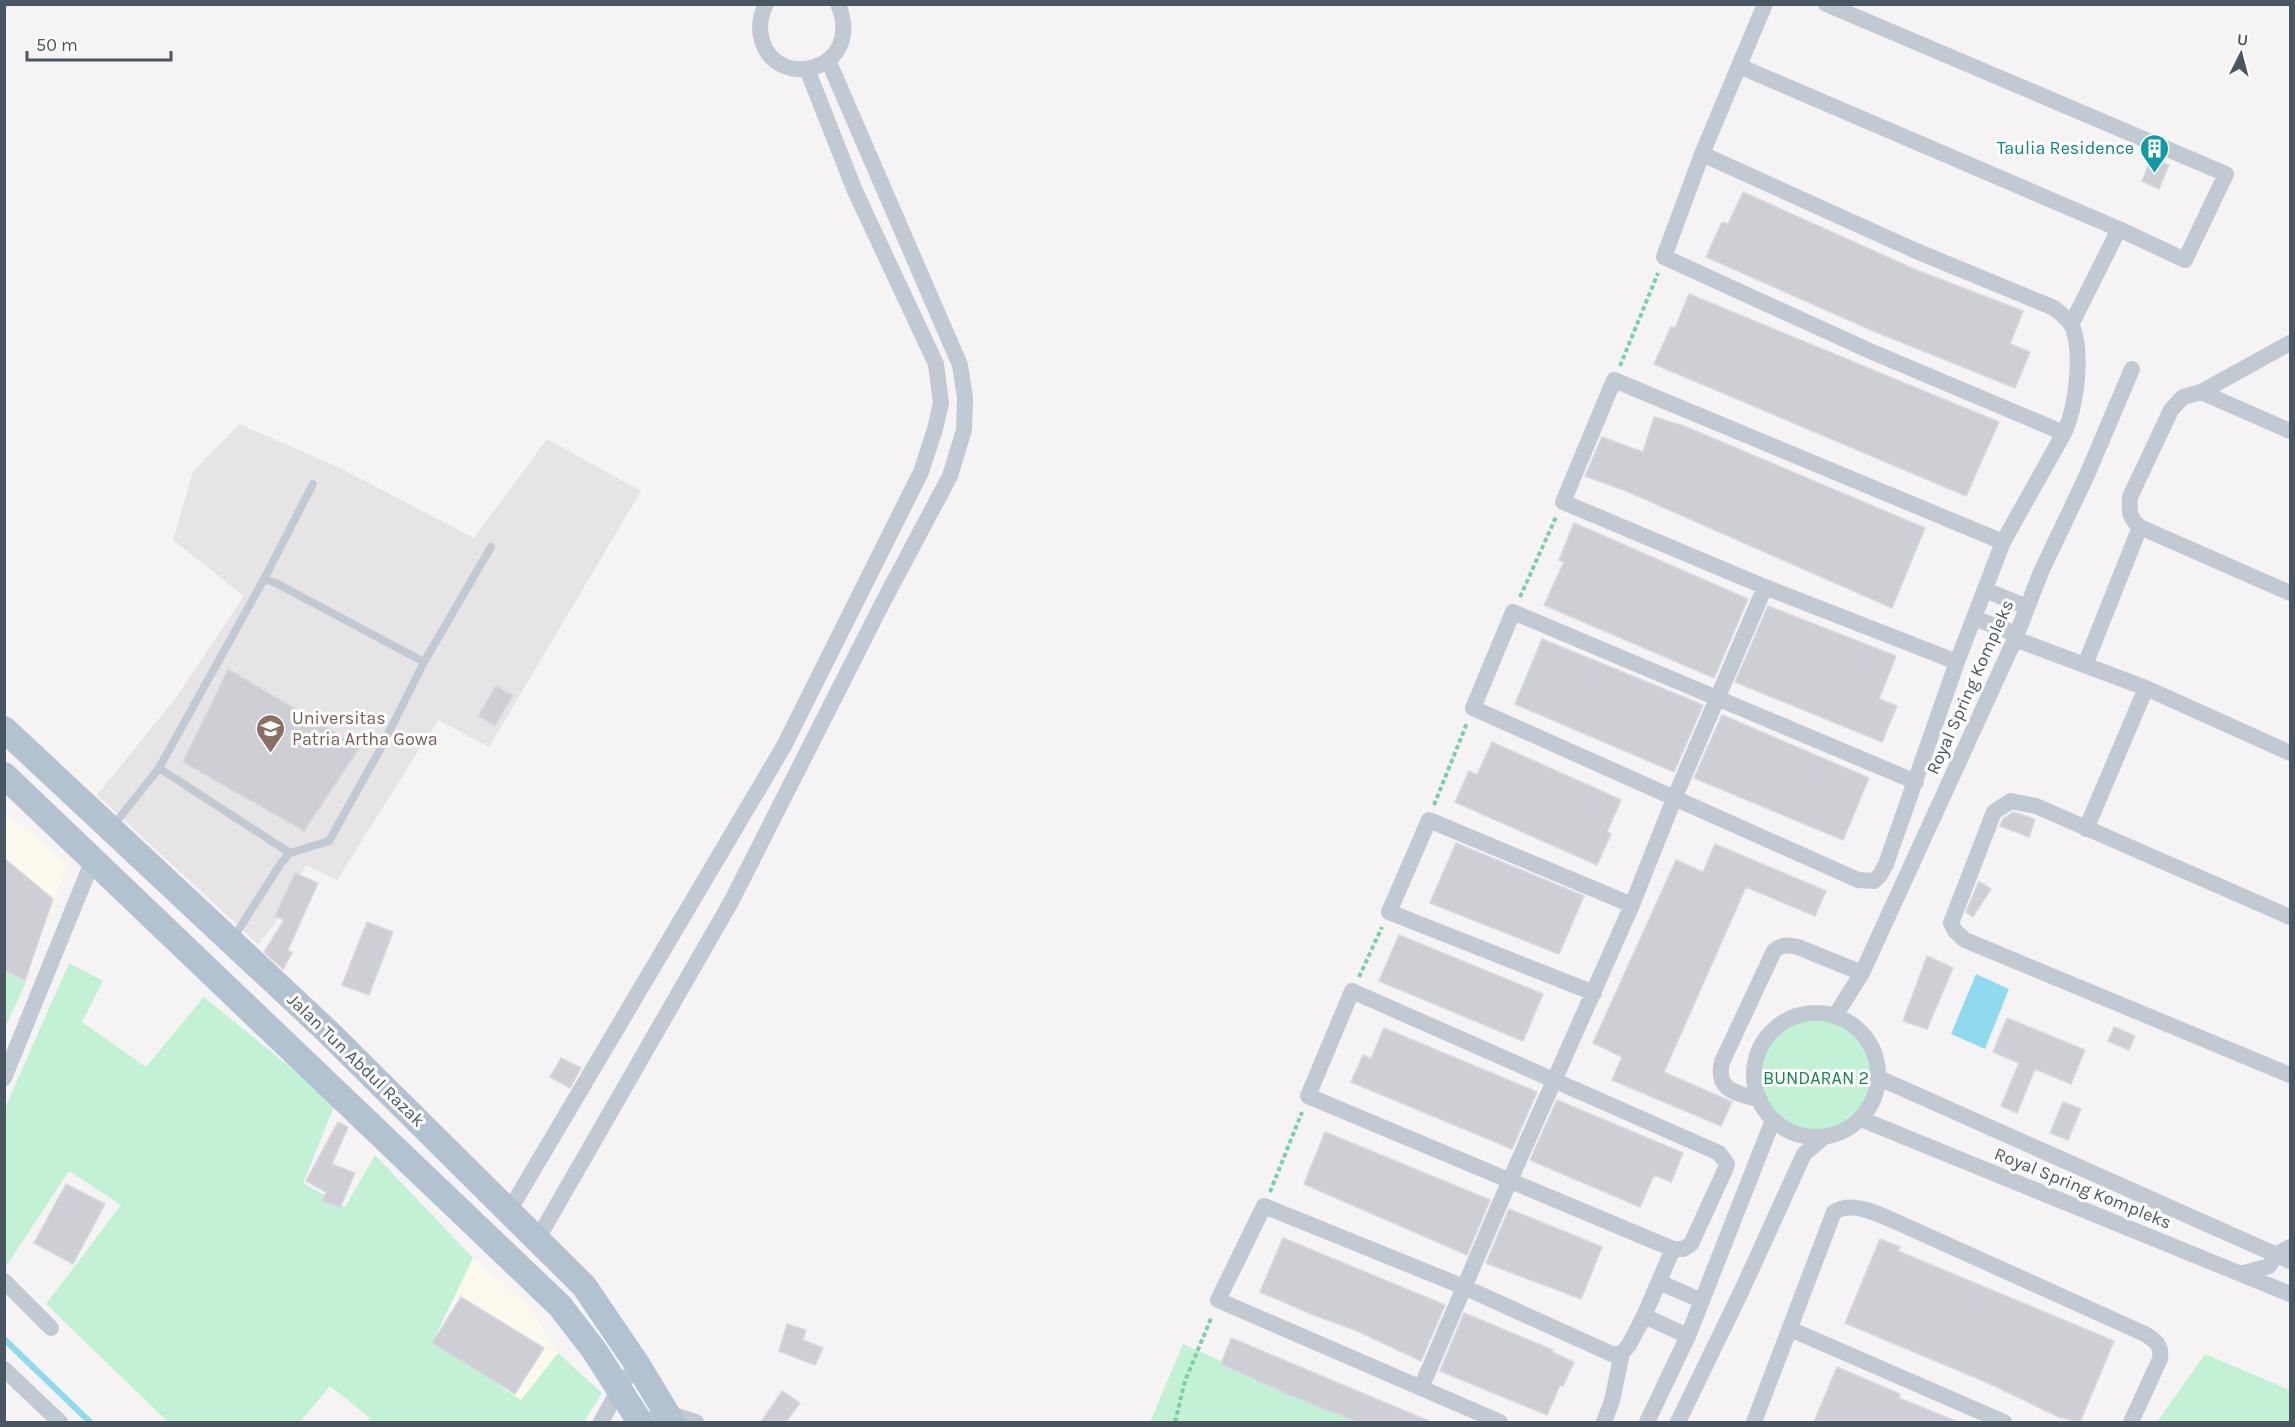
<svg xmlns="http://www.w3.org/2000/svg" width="2295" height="1427" viewBox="0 0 2295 1427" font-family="Karla,sans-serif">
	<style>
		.commercial { fill: #fdf9ef }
		.education { fill: #e6e4e5 }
		.green { fill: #c3f1d5 }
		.water { fill: #90daee }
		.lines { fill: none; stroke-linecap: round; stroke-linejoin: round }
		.stream { stroke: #90daee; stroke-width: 6 }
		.building { fill: #cdcfd5; stroke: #d7d9de; stroke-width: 1.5 }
		.path { stroke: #7ad0a6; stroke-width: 4; stroke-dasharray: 4.5 3; stroke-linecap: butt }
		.service { stroke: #c1cad2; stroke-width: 8 }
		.minor { stroke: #c1cad2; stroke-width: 16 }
		.primary { stroke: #b3c2d1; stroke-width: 26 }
		.labels { text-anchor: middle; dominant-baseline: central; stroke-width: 6; stroke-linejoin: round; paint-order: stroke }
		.culture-label { font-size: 18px; fill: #0d838f; stroke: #fff; text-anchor: end }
		.street-label { font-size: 18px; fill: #4a5661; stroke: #fff }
		.education-label { font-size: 18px; fill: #785e54; stroke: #fff; text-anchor: start }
		.park-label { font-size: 18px; fill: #17864f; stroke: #fff }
	</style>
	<rect width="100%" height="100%" fill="#f5f3f3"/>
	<!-- commercial -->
	<path class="commercial" d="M4 812 67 864 26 983 5 968Z
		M473 1258 529 1306 558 1353 521 1401 433 1341Z"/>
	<!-- education -->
	<path class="education" d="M239 424 340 468 474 538 547 439 641 491 489 747 438 720 337 880 306 865 273 926 258 944 97 795 175 699 244 596 173 540 193 472Z"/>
	<!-- green -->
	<path class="green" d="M69 963 103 981 82 1022 146 1067 204 997 335 1104 303 1183 345 1207 375 1155 473 1258 433 1341 521 1400 558 1353 602 1393 584 1422H368L370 1418 330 1386 300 1422H168L46 1304 121 1205 69 1171 7 1265 5 1262V1108Z
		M5 968 26 983 5 1027Z
		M1760 1074a56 56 0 1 1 112 0a56 56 0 1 1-112 0Z
		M1183 1344 1358 1422H1150Z
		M2205 1354 2290 1390V1422H2157Z"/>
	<!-- water -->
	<path class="water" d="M1976 974 2009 989 1985 1049 1951 1034Z"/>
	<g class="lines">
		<!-- stream -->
		<path class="stream" d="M4 1339 90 1422"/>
	</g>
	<!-- building -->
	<path class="building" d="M2151 158 2169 165 2159 189 2142 181Z
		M1743 192 1914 269 2023 311 2010 344 2030 352 2015 388 1871 330 1706 257 1722 222 1728 224Z
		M1689 294 1999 422 1966 496 1654 364 1671 327 1675 328Z
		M1654 417 1684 426 1925 528 1892 608 1626 491 1585 476 1602 437 1643 452Z
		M1574 523 1748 599 1714 678 1544 605 1564 562 1559 560Z
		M1768 606 1896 656 1879 699 1897 706 1882 742 1735 682Z
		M1542 639 1703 705 1674 772 1515 704Z
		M228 669 360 747 304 831 183 762Z
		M496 686 513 695 495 726 478 716Z
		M1722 715 1869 778 1843 840 1694 778Z
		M1492 742 1621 800 1607 832 1611 834 1597 865 1455 802 1469 771 1477 775Z
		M2013 812 2035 819 2029 837 2000 826 2003 819Z
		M1456 843 1584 896 1559 954 1430 903Z
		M1715 844 1826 891 1815 916 1746 887 1664 1072 1732 1102 1721 1126 1612 1080 1622 1057 1593 1043 1676 860 1703 872Z
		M4 858 53 899 25 981 4 969Z
		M295 873 318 883 288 950 292 953 283 969 264 952 284 920 275 916Z
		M1979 881 1991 889 1973 917 1966 912Z
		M367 922 393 932 369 995 342 985Z
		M1399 935 1543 994 1523 1041 1379 981Z
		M1927 956 1953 968 1927 1029 1903 1021Z
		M2007 1018 2085 1050 2071 1084 2035 1069 2017 1113 2001 1106 2019 1063 1993 1052Z
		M2114 1027 2135 1036 2129 1050 2108 1041Z
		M1384 1028 1537 1092 1512 1149 1351 1082 1363 1055 1371 1059Z
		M561 1058 581 1068 570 1088 550 1077Z
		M1557 1100 1683 1153 1671 1182 1654 1175 1640 1207 1530 1160Z
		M2063 1102 2081 1109 2068 1140 2050 1133Z
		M338 1122 348 1127 332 1164 355 1173 340 1208 322 1201 326 1192 306 1181Z
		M1325 1132 1490 1200 1467 1255 1304 1184Z
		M66 1184 105 1204 73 1264 34 1243Z
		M1509 1209 1602 1247 1581 1299 1486 1263Z
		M1283 1238 1445 1305 1421 1361 1355 1330 1316 1316 1260 1292Z
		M1880 1239 1900 1247 1898 1251 2114 1341 2080 1422 2059 1417 1988 1383 1845 1323Z
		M461 1297 544 1348 515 1394 432 1343Z
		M1464 1313 1553 1350 1552 1352 1574 1362 1563 1386 1560 1385 1547 1415 1440 1371Z
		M787 1324 806 1330 803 1340 823 1348 815 1365 779 1351Z
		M1231 1338 1429 1421V1422H1358L1294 1397 1221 1364Z
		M1837 1367 1900 1394 1899 1398 1958 1422H1814Z
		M782 1391 800 1403 786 1422H761Z"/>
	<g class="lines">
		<!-- path -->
		<path class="path" d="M1620 366 1658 273
			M1520 597 1556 517
			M1434 805 1467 723
			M1359 977 1382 927
			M1270 1192 1302 1112
			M1175 1422 1185 1381 1212 1316"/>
		<!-- service -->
		<path class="service" d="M264 579 313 484
			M424 662 491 547
			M159 768 264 579 276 583 424 662 382 746 329 841 290 853
			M113 826 159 768 290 853 281 863 232 940"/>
		<!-- minor -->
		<path class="minor" d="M766 4C760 16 758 27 762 40 776 92 866 71 838 4
			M1826 4 2226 174 2185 260 2119 229
			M1739 66 2119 229 2071 325
			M1702 154 1765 4
			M2201 392 2290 343
			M2290 431 2201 392 2183 397 2171 410 2130 497C2129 511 2129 518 2140 527L2290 593
			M1985 590 2027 607
			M1974 618 2016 634
			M2015 639 2146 688 2290 753
			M1957 662 1765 587 1563 502 1614 380 2003 542
			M2085 665 2140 527
			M1916 782 1513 612 1473 708 1858 880 1874 881 1880 875 1886 864 1957 662 2003 542 2064 433C2076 408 2084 350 2071 324 2067 318 2060 313 2054 308L1914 250 1702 154 1664 257 1870 351 2064 433
			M2086 829 2146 688
			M2290 917 2036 806 2011 801 1994 812 1951 923 1955 931 1965 940 2290 1075
			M1352 991 1719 1153 1727 1164 1725 1170 1691 1244 1683 1249H1673L1308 1096Z
			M1594 993 1389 912 1429 820 1632 905
			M1754 1075a62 62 0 1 1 124 0a62 62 0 1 1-124 0Z
			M1835 1016 1862 973 2015 639 2041 572 2087 475 2132 369
			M4 1078 93 860
			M1879 1078 2290 1261
			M1760 1100C1737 1093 1715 1091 1722 1062L1774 951C1782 944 1788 945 1798 947L1862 973
			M1861 1119 2290 1294
			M509 1211 784 746 921 472 935 429 941 403 936 364 855 191 807 69
			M537 1240 731 902 882 604 950 476 964 430 965 398 960 365 828 60
			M2244 1273 2269 1266 2277 1254 2290 1247
			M4 1281 51 1328
			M1659 1282 1702 1301
			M1644 1316 1688 1336
			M1790 1329 2004 1422
			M4 1369 60 1422
			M1421 1388 1510 1180 1632 905 1674 799 1765 587
			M601 1422 619 1389 637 1364
			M646 1422 665 1412 696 1422
			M1500 1422 1218 1300 1264 1206 1464 1287 1614 1355 1622 1353
			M1604 1422 1612 1401 1622 1353 1629 1345 1644 1316 1673 1249
			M1647 1422 1688 1336 1773 1120
			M1678 1422 1742 1290 1804 1154 1824 1137
			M1754 1422 1834 1212C1853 1200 1880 1215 1899 1223L2145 1334C2156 1341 2162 1345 2160 1359L2131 1422"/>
		<!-- primary -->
		<path class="primary" d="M4 729 327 1031 584 1286 637 1364 672 1422
			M4 775 560 1306 594 1350 640 1422"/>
	</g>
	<!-- icons -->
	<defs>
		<symbol id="building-pin" viewBox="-11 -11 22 30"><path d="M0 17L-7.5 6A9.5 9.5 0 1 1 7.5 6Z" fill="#0f9aa8" stroke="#fff"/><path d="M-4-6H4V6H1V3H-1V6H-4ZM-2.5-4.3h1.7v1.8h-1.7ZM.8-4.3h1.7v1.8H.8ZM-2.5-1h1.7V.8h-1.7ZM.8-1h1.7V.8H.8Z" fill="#fff"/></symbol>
		<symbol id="university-pin" viewBox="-11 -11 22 30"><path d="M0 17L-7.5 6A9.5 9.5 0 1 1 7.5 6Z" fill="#8d6e63" stroke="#fff"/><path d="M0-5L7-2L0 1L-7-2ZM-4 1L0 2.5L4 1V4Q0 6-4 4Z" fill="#fff"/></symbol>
	</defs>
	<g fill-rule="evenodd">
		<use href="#building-pin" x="2138" y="132" width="33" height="45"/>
		<use href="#university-pin" x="254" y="712" width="33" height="45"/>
	</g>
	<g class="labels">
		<!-- culture labels -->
		<g class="culture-label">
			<text x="2134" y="148">Taulia Residence</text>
		</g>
		<!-- street labels -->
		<g class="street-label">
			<text transform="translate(1970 687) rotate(-66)">Royal Spring Kompleks</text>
			<text transform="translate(356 1060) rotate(44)">Jalan Tun Abdul Razak</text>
			<text transform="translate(2083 1188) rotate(22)">Royal Spring Kompleks</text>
		</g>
		<!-- education labels -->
		<g class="education-label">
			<text x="292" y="718">Universitas<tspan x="292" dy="21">Patria Artha Gowa</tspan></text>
		</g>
		<!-- park labels -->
		<g class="park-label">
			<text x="1816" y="1078">BUNDARAN 2</text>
		</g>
	</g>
	<!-- border -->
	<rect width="2295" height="1427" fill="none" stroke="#4a5661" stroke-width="12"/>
	<!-- north arrow -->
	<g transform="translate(2241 54) rotate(6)" stroke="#ffffff" stroke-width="4.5" paint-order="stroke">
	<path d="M0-4.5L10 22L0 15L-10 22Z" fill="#4a5661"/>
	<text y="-9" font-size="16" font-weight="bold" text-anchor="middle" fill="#4a5661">U</text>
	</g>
	<!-- scale -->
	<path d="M27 51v9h144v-9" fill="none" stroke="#4a5661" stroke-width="3"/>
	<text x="36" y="51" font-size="18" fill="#4a5661" stroke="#ffffff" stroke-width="4.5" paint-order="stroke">50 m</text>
</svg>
